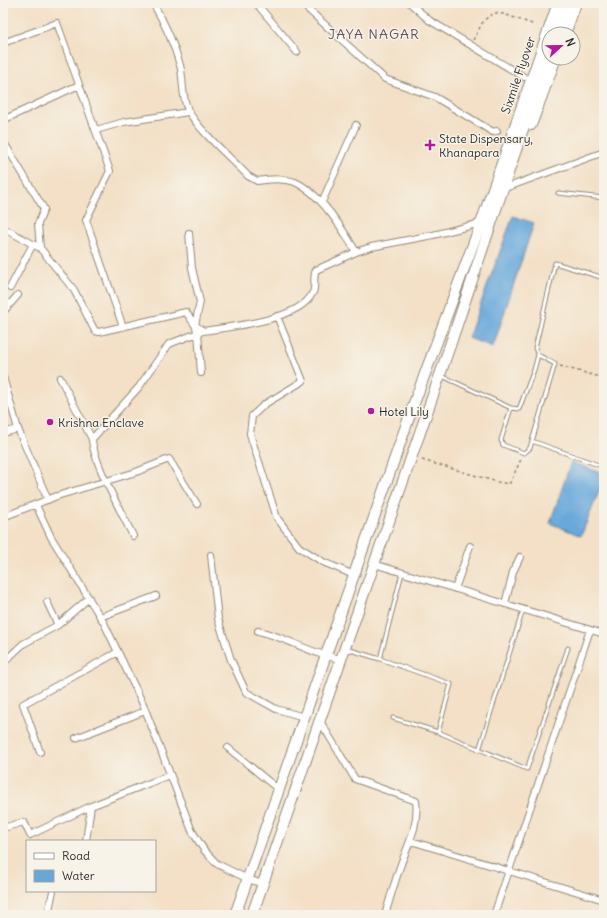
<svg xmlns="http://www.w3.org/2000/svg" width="607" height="918" viewBox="0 0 607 918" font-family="Delius,sans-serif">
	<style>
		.water { fill: #67a8db; stroke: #496a83 }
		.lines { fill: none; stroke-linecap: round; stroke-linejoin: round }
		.service-casing { stroke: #8f8678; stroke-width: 5 }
		.minor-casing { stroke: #8f8678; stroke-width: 8 }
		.primary-casing { stroke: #8f8678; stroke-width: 12 }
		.path { stroke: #8f8678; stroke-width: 1.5; stroke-dasharray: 3 3; stroke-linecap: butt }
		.service { stroke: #fff; stroke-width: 3 }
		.minor { stroke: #fff; stroke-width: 6 }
		.primary { stroke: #fff; stroke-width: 10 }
		.poi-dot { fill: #b5179e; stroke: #f7f3e8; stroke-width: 1.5 }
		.labels { text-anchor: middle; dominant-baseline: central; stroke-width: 3; stroke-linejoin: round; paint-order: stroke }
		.street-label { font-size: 12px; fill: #2b2b2b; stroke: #f7f3e8 }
		.poi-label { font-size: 12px; fill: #2b2b2b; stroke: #f7f3e8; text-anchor: start }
		.quarter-label { font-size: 14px; letter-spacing: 1px; fill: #675363; stroke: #f7f3e8 }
	</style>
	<rect width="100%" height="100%" fill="#f7f3e8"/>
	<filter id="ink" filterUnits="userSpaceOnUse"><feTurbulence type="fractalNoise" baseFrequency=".025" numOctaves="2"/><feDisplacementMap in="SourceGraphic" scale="8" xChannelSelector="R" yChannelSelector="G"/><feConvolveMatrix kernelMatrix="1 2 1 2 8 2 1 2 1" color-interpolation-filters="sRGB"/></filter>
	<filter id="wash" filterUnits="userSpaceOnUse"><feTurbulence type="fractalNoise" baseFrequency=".012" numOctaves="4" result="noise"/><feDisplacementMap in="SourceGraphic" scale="16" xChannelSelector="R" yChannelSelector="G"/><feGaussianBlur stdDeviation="0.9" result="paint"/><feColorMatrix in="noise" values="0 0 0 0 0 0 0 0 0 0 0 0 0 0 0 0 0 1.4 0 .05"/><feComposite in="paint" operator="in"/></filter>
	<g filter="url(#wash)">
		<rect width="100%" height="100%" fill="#f3e0c6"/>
		<!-- water -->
		<path class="water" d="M513 216 534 223 493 347 468 338Z
			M571 462 604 474V479L581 536 550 523Z"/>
	</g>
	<g filter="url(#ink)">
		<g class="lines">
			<defs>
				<path id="service" d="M558 193 604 198
					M442 376 511 408 501 440 503 445 524 453 530 448 555 364 538 355 535 348 555 263 604 278
					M511 408 519 409 534 370 538 355
					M532 441 604 467
					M347 649 380 659 402 573
					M380 659 451 684 438 732 527 769 568 648
					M393 718 438 732
					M479 750 523 610"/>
				<path id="minor" d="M153 3C164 22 174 44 180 65 184 80 181 96 188 110 197 129 232 159 248 176L257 181C269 179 283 178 295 182 320 193 343 229 356 252L371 247 433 235 481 223
					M256 3 297 52
					M301 3 385 79 435 97 493 132 497 131
					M410 3 429 20 524 77
					M3 43 57 23 110 171 86 220 123 327
					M3 120 79 85
					M96 130 124 122 188 112
					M3 141 44 209 38 224 40 248
					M508 187 604 152
					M322 202 356 125
					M3 228 40 248 74 290 95 331 99 332 186 312 195 325 203 331C230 327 299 320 312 294 317 287 312 278 316 270L356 252
					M189 233 192 268 200 302 195 325 198 333 201 373
					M10 288 33 244
					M3 312 18 295
					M277 316 303 381 265 404 252 416 250 434 277 518 299 547 323 562 354 575
					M3 377 18 429 48 500
					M60 378 92 439C93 462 122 513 133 536
					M3 433 18 429
					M92 439 139 387 169 344 203 331
					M36 505 51 537 104 623 143 704 192 831 204 850 217 864 248 879 263 884
					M3 517 57 496 136 472 169 459 197 504
					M211 555 218 619 231 660 246 692 276 709 304 717
					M374 564 604 634
					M455 589 470 546
					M47 602 58 625
					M505 604 513 572 520 557
					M100 617 156 596
					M258 631C287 637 312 655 341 659
					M3 663 23 644 58 625 89 598
					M320 721 355 779 416 801C419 824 409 843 401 864 395 881 390 898 385 915
					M76 738 145 711
					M228 748 279 790
					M40 752 23 704 118 652
					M91 806 170 775
					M3 828 24 822 30 835 91 806 86 841
					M411 841 604 900
					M48 915 53 891
					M494 915 590 630"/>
				<path id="primary" d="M555 34 567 3
					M565 34 576 3
					M531 125 556 58
					M235 915 413 406 481 223 558 3
					M252 915 440 375 549 52"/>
			</defs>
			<!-- service casing -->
			<use href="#service" class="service-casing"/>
			<!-- minor casing -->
			<use href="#minor" class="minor-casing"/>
			<!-- primary casing -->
			<use href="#primary" class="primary-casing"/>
			<!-- path -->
			<path class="path" d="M473 40 484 20 494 13 504 14 535 25
				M560 366 604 378
				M422 460 501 483H510L522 457"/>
			<!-- service -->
			<use href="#service" class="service"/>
			<!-- minor -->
			<use href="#minor" class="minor"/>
			<!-- primary -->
			<use href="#primary" class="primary"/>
		</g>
	</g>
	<!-- markers -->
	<g class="poi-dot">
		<path d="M428 139h4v4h4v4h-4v4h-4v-4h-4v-4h4z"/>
		<circle cx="371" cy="411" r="4"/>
		<circle cx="50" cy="422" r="4"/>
	</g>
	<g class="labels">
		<!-- street labels -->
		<g class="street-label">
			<text transform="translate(518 75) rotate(-71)">Sixmile Flyover</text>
		</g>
		<!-- poi labels -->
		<g class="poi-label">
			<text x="439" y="138">State Dispensary,<tspan x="439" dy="14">Khanapara</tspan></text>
			<text x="379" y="411">Hotel Lily</text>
			<text x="58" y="422">Krishna Enclave</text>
		</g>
		<!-- quarter labels -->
		<g class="quarter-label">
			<text x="374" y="34">JAYA NAGAR</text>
		</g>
	</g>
	<!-- margin -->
	<rect width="607" height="918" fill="none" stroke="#f7f3e8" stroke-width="16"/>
	<!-- legend -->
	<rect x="26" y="840" width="130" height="52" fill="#f7f3e8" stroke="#a5a39c"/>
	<rect x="34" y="853" width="20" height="6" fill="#ffffff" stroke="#a5a39c"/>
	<text x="62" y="860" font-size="12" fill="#2b2b2b">Road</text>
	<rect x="34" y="870" width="20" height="12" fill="#67a8db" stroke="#a5a39c"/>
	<text x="62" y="880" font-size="12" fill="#2b2b2b">Water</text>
	<!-- north arrow -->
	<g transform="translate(561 46) rotate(68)"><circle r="19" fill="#f7f3e8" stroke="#a5a39c"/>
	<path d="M0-3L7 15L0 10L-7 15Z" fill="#b5179e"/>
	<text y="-6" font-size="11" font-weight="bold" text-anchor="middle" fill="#2b2b2b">N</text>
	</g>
</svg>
